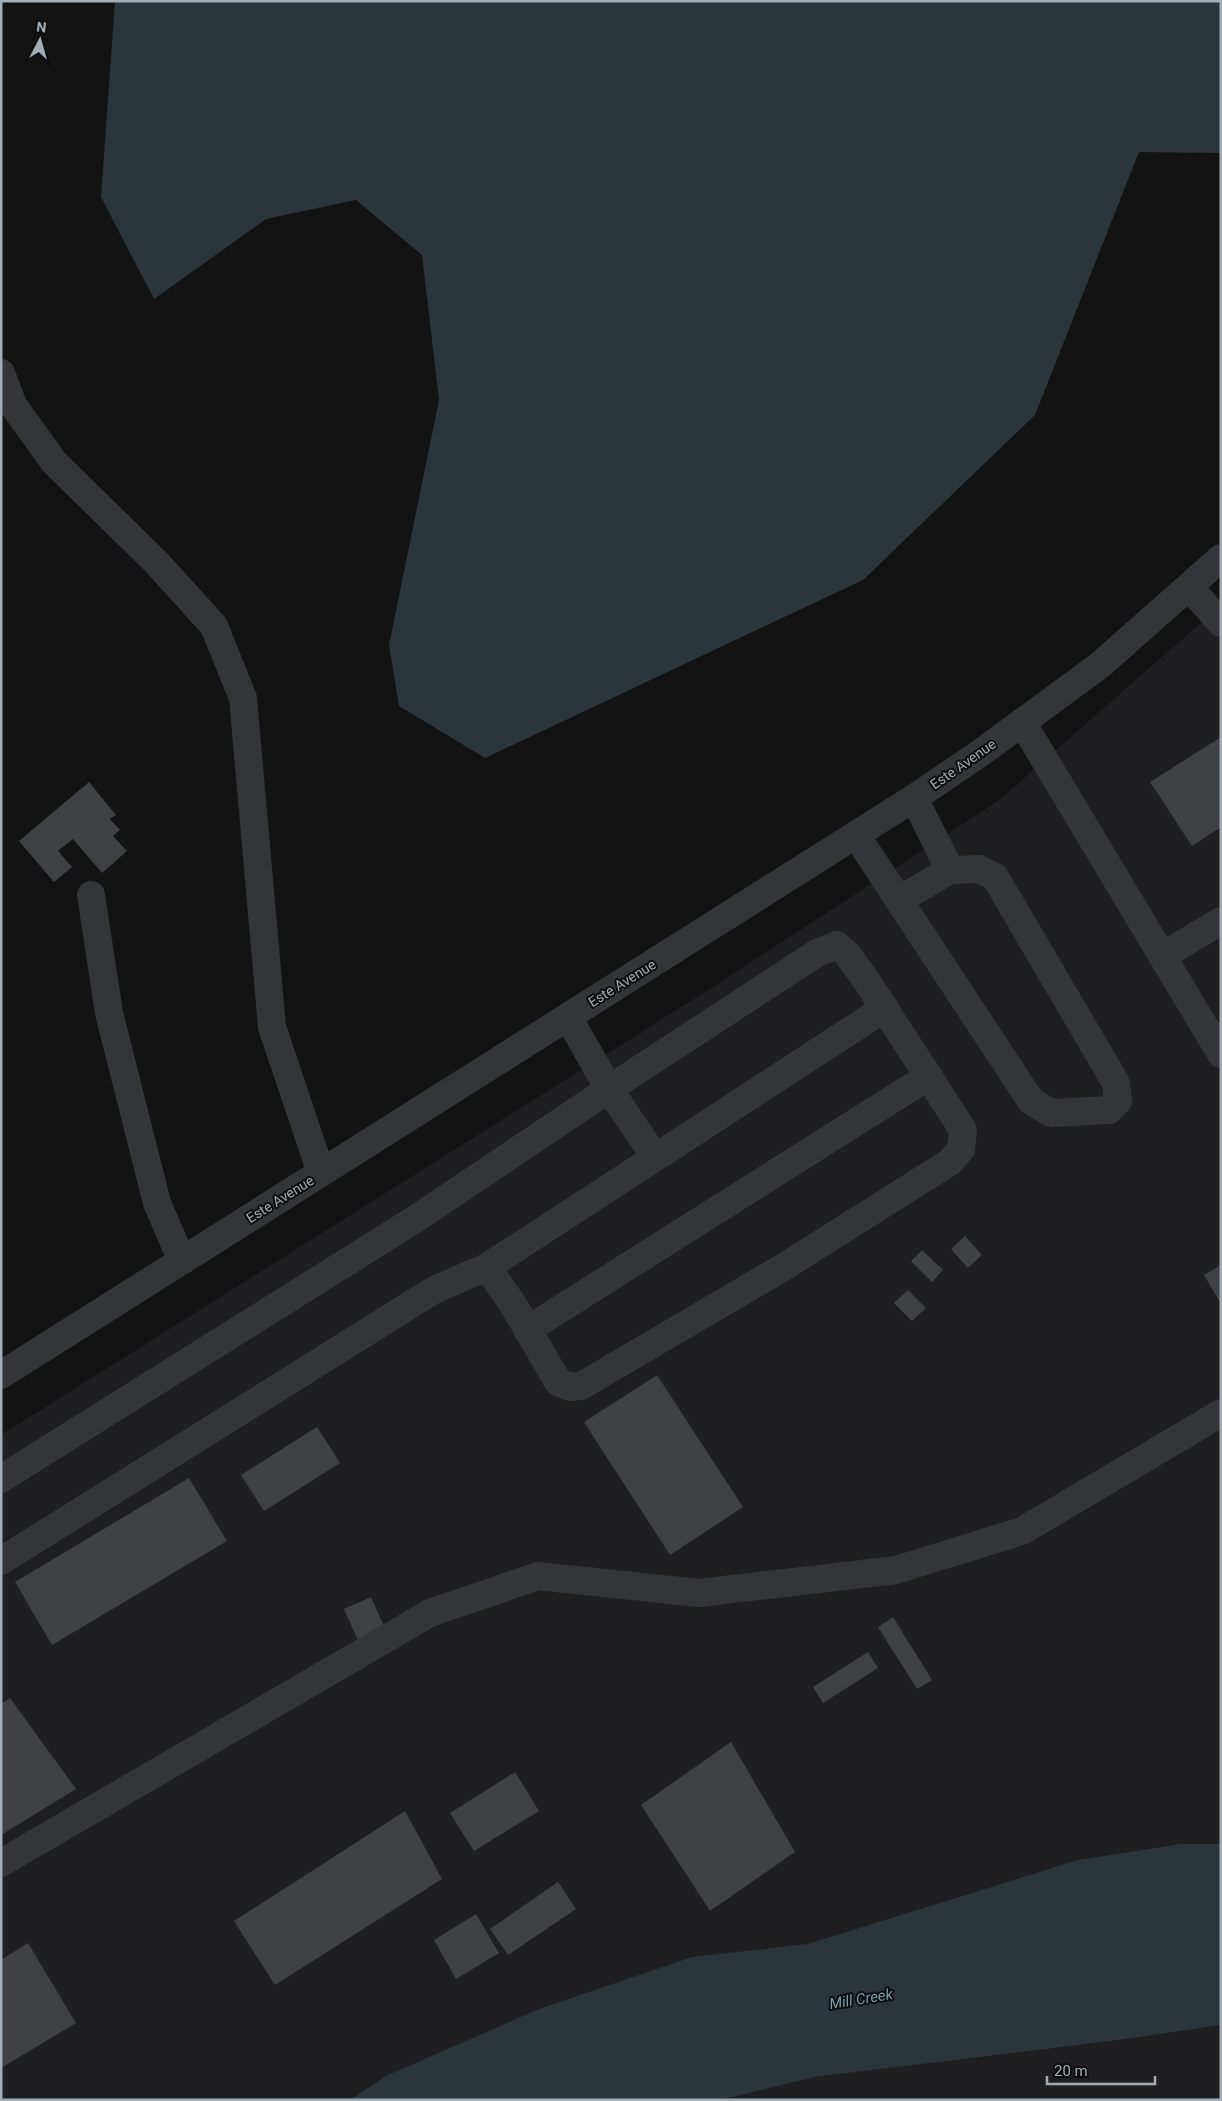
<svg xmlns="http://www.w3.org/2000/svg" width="1222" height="2101" viewBox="0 0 1222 2101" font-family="Roboto,sans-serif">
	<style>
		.built { fill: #1f1f21 }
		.water { fill: #2b353a }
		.building { fill: #3f4144 }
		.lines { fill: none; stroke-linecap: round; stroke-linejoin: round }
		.minor { stroke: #343539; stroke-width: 28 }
		.labels { text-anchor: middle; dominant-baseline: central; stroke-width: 4; stroke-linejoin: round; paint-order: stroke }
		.street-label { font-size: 14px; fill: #a4acb5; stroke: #0e0e0f }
		.water-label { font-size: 15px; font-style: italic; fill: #7b9fb0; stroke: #0e0e0f }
	</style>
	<rect width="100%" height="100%" fill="#131314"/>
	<!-- built -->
	<path class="built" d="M1221 605V2100H1V1435L713 987 998 801Z"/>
	<!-- water -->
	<path class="water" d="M115 1H1221V153L1139 152 1035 415 863 580 485 758 399 706 389 645 439 400 422 255 356 200 266 219 154 299 101 197Z
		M1181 1844H1221V2025L1118 2040 814 2077 720 2100H350L386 2076 539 2009 692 1957 808 1944 1078 1860Z"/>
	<!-- building -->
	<path class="building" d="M1221 737V827L1192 846 1150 782Z
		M89 782 116 815 110 819 120 830 113 836 127 851 102 873 73 839 58 851 72 867 54 882 19 841Z
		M965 1236 982 1255 968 1268 951 1249Z
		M922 1250 943 1270 932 1282 911 1261Z
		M1221 1265V1304L1204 1275Z
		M908 1290 926 1308 912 1321 894 1303Z
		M657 1375 743 1507 670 1555 584 1422Z
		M317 1427 340 1463 264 1511 241 1475Z
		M189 1478 227 1541 52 1645 15 1582Z
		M371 1597 387 1633 360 1645 344 1609Z
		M893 1617 932 1680 917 1689 878 1627Z
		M868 1652 878 1668 823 1703 813 1687Z
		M10 1698 76 1789 1 1835V1704Z
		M731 1742 795 1852 710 1911 641 1805Z
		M515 1772 539 1811 474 1851 450 1813Z
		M405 1811 442 1879 275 1985 234 1921Z
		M558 1882 576 1909 508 1955 490 1929Z
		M476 1914 499 1953 456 1979 434 1940Z
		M28 1943 76 2023 1 2068V1960Z"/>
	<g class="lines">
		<!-- minor -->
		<path class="minor" d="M1 373 13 405 54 462 156 562 214 626 243 698 272 1027 321 1173
			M1189 587 1221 623
			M1022 722 1221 1054
			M914 798 950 870
			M856 835 1031 1101 1051 1113 1109 1110 1118 1101 1116 1083 995 877 979 869 950 870 899 900
			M91 895 109 1013 157 1203 182 1261
			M1162 956 1221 921
			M568 1017 609 1089 655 1157
			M487 1267 885 1008
			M527 1330 929 1076
			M1 1375 914 798 979 754 1100 665 1221 558
			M1 1479 417 1218 609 1089 817 953 837 945 848 955 868 983 963 1130 961 1149 950 1162 782 1268 581 1386 570 1387 558 1382 514 1306 487 1267 434 1290 1 1561
			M1 1863 430 1613 538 1576 699 1593 896 1570 1022 1531 1221 1413"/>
	</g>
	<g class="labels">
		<!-- street labels -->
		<g class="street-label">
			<text transform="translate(963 764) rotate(-35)">Este Avenue</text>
			<text transform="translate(622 983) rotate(-32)">Este Avenue</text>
			<text transform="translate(280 1199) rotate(-32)">Este Avenue</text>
		</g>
		<!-- water labels -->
		<g class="water-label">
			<text transform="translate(861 1999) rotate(-9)">Mill Creek</text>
		</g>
	</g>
	<!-- border -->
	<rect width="1222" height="2101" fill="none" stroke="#a4acb5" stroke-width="5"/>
	<!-- north arrow -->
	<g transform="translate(40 40) rotate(6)" stroke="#0e0e0f" stroke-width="4" paint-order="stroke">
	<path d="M0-4L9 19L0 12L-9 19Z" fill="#a4acb5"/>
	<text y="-8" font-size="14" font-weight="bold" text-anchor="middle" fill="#a4acb5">N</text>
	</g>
	<!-- scale -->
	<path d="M1047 2076v8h108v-8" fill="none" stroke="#a4acb5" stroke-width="2.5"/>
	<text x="1054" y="2076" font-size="15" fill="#a4acb5" stroke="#0e0e0f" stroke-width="4" paint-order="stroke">20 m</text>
</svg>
